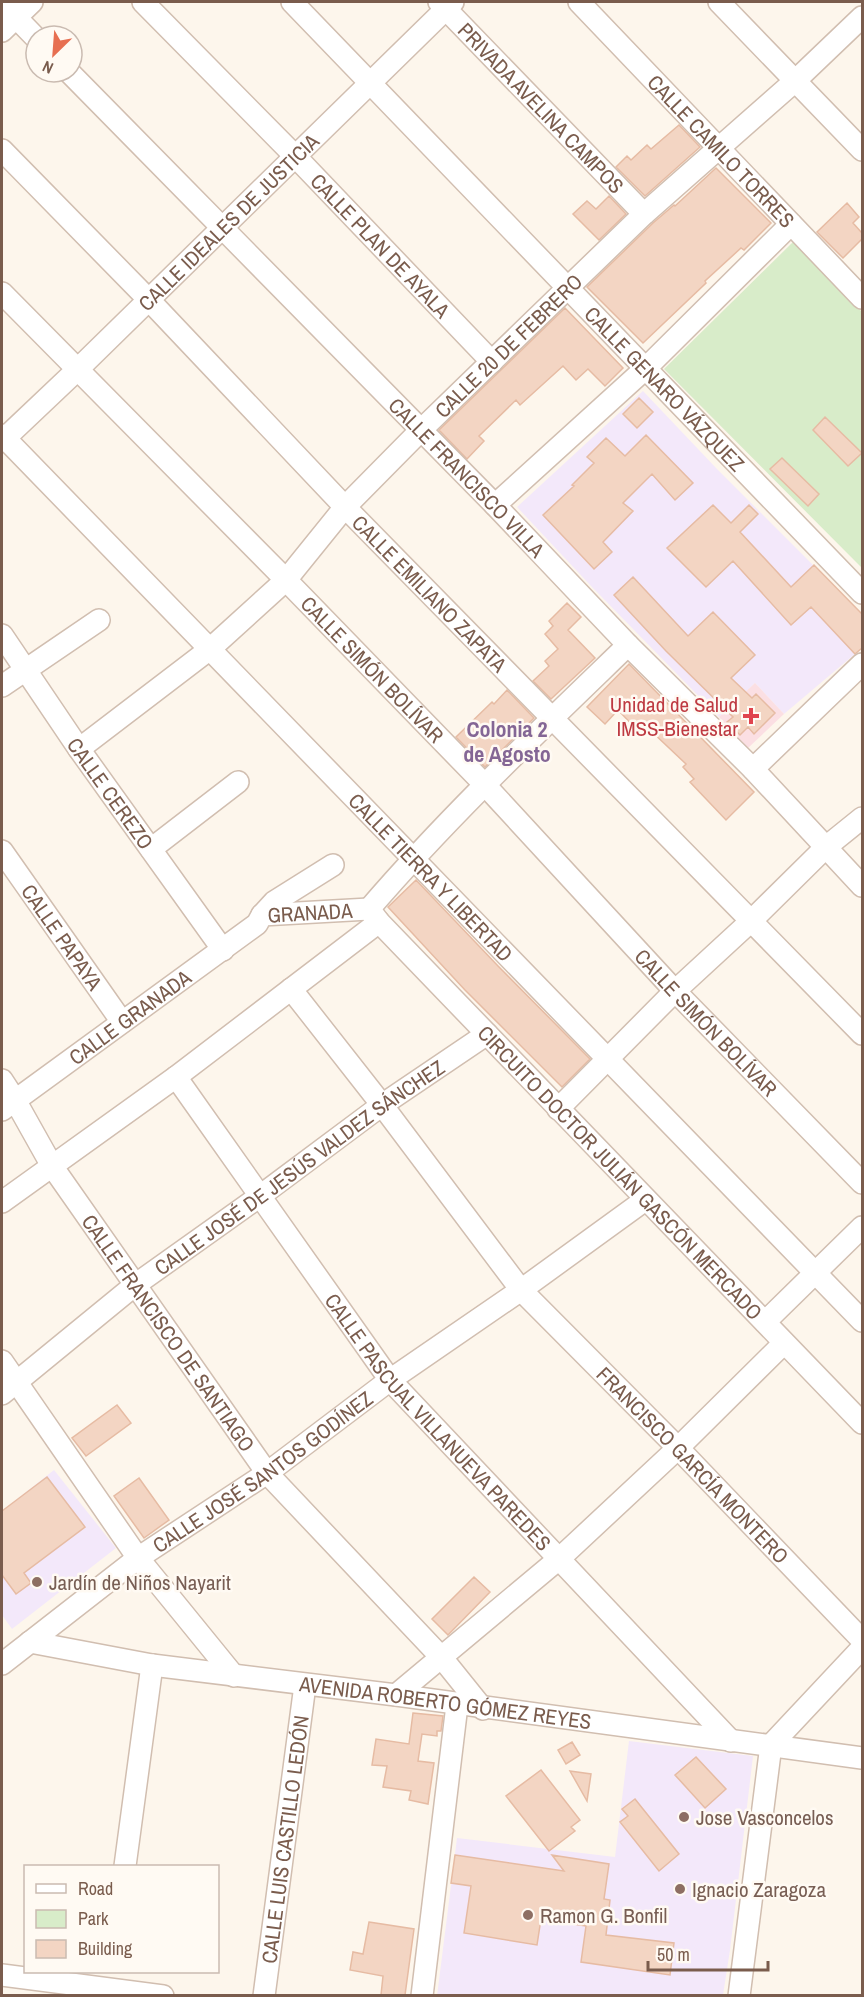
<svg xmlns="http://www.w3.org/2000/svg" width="864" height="1997" viewBox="0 0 864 1997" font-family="'Archivo Narrow',sans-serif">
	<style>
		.education { fill: #f3e8fa }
		.medical { fill: #fbdfe3 }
		.green { fill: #d8ecc9 }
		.building { fill: #f3d5c3; stroke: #e6bba3; stroke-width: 1.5 }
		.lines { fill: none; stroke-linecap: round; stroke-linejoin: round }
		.minor-casing { stroke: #d1beb0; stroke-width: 24 }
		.minor { stroke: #fff; stroke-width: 21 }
		.health-dot { fill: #e0444e; stroke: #fffaf3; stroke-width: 2 }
		.education-dot { fill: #8d6e63; stroke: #fffaf3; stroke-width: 2 }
		.labels { text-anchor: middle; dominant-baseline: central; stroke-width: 5; stroke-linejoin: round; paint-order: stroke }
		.street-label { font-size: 21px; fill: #7a5c4d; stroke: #fffaf3 }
		.health-label { font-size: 21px; fill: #be3a42; stroke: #fffaf3; text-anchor: end }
		.education-label { font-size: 21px; fill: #785e54; stroke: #fffaf3; text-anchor: start }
		.neighbourhood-label { font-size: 22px; font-weight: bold; fill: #846695; stroke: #fffaf3 }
	</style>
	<rect width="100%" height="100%" fill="#fdf6ec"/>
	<!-- education -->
	<path class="education" d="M643 391 717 469 862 614V648L784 714 755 683 719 717 591 586 517 507Z
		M54 1470 116 1548 12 1629 2 1615V1511Z
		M629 1741 753 1756 730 1950 723 1995 437 1996 457 1838 615 1857Z"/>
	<!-- medical -->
	<path class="medical" d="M755 683 784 714 748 748 719 717Z"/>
	<!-- green -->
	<path class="green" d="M794 241 862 312V568L664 369Z"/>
	<!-- building -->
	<path class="building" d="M679 125 700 147 645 196 616 167 627 156 631 160 647 145 651 149Z
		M716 168 771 223 744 250 741 248 705 281 706 283 643 343 587 287 653 223 674 205 675 206Z
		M609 196 626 214 599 240 573 214 587 201 596 209Z
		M847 203 859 217 853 223 862 233V239L843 258 817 232Z
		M565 308 623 368 605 386 588 369 576 380 563 366 520 405 516 400 479 436 484 441 467 459 439 430Z
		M639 398 653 412 637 428 623 414Z
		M825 417 862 453 848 466 813 430Z
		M646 435 693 483 675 500 652 474 623 503 633 511 603 542 612 552 594 569 543 515 574 486 572 485 594 463 587 457 606 438 625 456Z
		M782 458 819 494 808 506 770 469Z
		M713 505 731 523 749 505 758 514 740 532 791 587 814 565 862 614V648L855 654 811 607 791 625 733 561 706 587 667 548Z
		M633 577 688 636 713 612 755 655 731 678 752 698 756 694 775 713 754 734 748 727 740 735 727 722 733 717 666 651 614 595Z
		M567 603 581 617 568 630 595 658 551 699 533 681 549 666 545 661 558 649 545 634 553 626 549 621Z
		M629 664 754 792 726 820 690 782 694 779 683 767 686 764 650 730 643 736 618 710 605 724 587 707Z
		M507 690 534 718 485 767 456 737 492 702 494 704Z
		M416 880 498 966 590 1059 562 1087 465 990 388 907Z
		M117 1405 131 1423 86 1456 72 1438Z
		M47 1477 85 1527 24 1573 31 1583 16 1594 2 1575V1511Z
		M139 1478 169 1520 144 1538 114 1496Z
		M474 1577 490 1592 448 1635 432 1619Z
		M413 1713 443 1716 441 1731H437V1736L422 1734 418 1761 434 1763 428 1804 409 1800 411 1791 383 1787 387 1766 372 1765 376 1739 409 1744Z
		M572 1742 580 1755 566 1764 558 1750Z
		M696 1757 726 1789 705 1808 675 1775Z
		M541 1770 580 1820 571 1827 575 1831 549 1851 506 1796Z
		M570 1771 591 1774 587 1801Z
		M635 1799 679 1854 659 1871 620 1822 628 1816 622 1809Z
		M455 1855 564 1871 552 1855 609 1864 604 1899 610 1900 606 1935 674 1943 670 1975 581 1962 586 1926 541 1919 537 1945 464 1933 471 1886 451 1883Z
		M369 1922 414 1929 405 1995H381L383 1976 350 1970 353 1952 363 1954Z"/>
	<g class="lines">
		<defs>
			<g id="minor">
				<path id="s1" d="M143 2 295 156 492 362"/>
				<path id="s2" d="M292 2 862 593"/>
				<path id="s3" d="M439 2 644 214"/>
				<path id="s4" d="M579 2 862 298"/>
				<path d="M719 2 862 150"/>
				<path d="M2 3 36 38"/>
				<path d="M2 31 32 2"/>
				<path id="s5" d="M69 72 495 505 628 645 753 769 862 886"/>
				<path id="s6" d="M2 150 149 300 345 507 862 1034"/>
				<path id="s7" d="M2 293 286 580 485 785 675 991 862 1183"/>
				<path id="s8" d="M2 435 862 1321"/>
				<path id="s9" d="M2 441 77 370 453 2"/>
				<path d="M495 505 646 368 791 224"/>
				<path id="s10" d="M2 635 79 749 223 950"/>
				<path d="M2 686 99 620"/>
				<path id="s11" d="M79 749 210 649 286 580 345 507 421 430 644 214 795 81 862 17"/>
				<path d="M753 769 862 664"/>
				<path d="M151 849 238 782"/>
				<path id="s12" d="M2 851 122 1022"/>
				<path id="s13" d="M369 909 379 922 862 1423"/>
				<path d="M369 909C449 816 539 731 628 645"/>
				<path d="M262 915 274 902 333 865"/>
				<path id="s14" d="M291 989 382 1105 521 1290 678 1448 862 1640"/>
				<path id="s15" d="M176 1077 390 1380 731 1741"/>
				<path id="s16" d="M2 1080 15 1100 52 1166 267 1473 442 1658 483 1709"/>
				<path d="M558 1109 675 991 751 921 826 847 862 818"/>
				<path id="s17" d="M2 1110 257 924 262 915 369 909"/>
				<path d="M2 1202 176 1077 379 922"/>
				<path d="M765 1322 862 1227"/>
				<path d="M2 1361 138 1558 234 1676"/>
				<path id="s18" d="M2 1394 135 1285 260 1196 382 1105 487 1034"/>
				<path id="s19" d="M30 1642 152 1665 396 1695 862 1758"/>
				<path id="s20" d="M2 1664 138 1558 267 1473 390 1380 521 1290 645 1200"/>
				<path d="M396 1695 560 1558 678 1448 784 1343"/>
				<path d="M125 1866 152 1665"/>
				<path d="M2 1975 163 1996"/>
				<path id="s21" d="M264 1996 305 1685"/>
				<path d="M422 1996 457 1705"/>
				<path d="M739 1996 771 1745 862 1648"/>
			</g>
		</defs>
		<!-- minor casing -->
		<use href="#minor" class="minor-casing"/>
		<!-- minor -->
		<use href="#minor" class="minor"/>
	</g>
	<!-- markers -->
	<path class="health-dot" d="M748 707h6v6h6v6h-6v6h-6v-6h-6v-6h6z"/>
	<g class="education-dot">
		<circle cx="37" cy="1582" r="6"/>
		<circle cx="684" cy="1817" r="6"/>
		<circle cx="680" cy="1889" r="6"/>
		<circle cx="528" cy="1915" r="6"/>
	</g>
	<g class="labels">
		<!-- street labels -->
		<g class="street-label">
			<text stroke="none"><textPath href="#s3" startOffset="147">PRIVADA AVELINA CAMPOS</textPath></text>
			<text stroke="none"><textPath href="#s4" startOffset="206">CALLE CAMILO TORRES</textPath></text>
			<text stroke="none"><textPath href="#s9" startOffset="315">CALLE IDEALES DE JUSTICIA</textPath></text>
			<text stroke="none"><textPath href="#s1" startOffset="340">CALLE PLAN DE AYALA</textPath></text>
			<text stroke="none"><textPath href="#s11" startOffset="591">CALLE 20 DE FEBRERO</textPath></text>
			<text stroke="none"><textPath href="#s2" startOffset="537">CALLE GENARO VÁZQUEZ</textPath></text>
			<text stroke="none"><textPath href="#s5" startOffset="568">CALLE FRANCISCO VILLA</textPath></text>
			<text stroke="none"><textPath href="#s6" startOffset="616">CALLE EMILIANO ZAPATA</textPath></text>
			<text stroke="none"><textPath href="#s7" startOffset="528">CALLE SIMÓN BOLÍVAR</textPath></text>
			<text stroke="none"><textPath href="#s10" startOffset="192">CALLE CEREZO</textPath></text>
			<text stroke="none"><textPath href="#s8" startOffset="616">CALLE TIERRA Y LIBERTAD</textPath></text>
			<text stroke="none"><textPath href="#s17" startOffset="374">GRANADA</textPath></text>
			<text stroke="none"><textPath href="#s12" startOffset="105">CALLE PAPAYA</textPath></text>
			<text stroke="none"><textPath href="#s17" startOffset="158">CALLE GRANADA</textPath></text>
			<text stroke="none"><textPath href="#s7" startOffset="1014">CALLE SIMÓN BOLÍVAR</textPath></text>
			<text stroke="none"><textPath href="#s18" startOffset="374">CALLE JOSÉ DE JESÚS VALDEZ SÁNCHEZ</textPath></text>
			<text stroke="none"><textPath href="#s13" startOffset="364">CIRCUITO DOCTOR JULIÁN GASCÓN MERCADO</textPath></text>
			<text stroke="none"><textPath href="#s16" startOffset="303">CALLE FRANCISCO DE SANTIAGO</textPath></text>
			<text stroke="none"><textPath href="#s15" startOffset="434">CALLE PASCUAL VILLANUEVA PAREDES</textPath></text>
			<text stroke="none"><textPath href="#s14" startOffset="624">FRANCISCO GARCÍA MONTERO</textPath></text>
			<text stroke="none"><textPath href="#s20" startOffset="324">CALLE JOSÉ SANTOS GODÍNEZ</textPath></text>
			<text stroke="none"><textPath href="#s19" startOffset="420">AVENIDA ROBERTO GÓMEZ REYES</textPath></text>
			<text stroke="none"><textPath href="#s21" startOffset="158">CALLE LUIS CASTILLO LEDÓN</textPath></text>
		</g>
		<!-- health labels -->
		<g class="health-label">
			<text x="738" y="704">Unidad de Salud<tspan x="738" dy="24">IMSS-Bienestar</tspan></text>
		</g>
		<!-- education labels -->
		<g class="education-label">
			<text x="49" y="1582">Jardín de Niños Nayarit</text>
			<text x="696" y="1817">Jose Vasconcelos</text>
			<text x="692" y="1889">Ignacio Zaragoza</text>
			<text x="540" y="1915">Ramon G. Bonfil</text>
		</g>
		<!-- neighbourhood labels -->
		<g class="neighbourhood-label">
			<text x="507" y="729">Colonia 2<tspan x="507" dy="25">de Agosto</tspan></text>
		</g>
	</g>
	<!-- border -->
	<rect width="864" height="1997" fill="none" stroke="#7a5c4d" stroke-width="6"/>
	<!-- legend -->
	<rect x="24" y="1865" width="195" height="108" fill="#fffaf3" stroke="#cabbb1" stroke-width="1.5"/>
	<rect x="36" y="1884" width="30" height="9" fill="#ffffff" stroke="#cabbb1" stroke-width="1.5"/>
	<text x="78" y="1895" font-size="18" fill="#7a5c4d">Road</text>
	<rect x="36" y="1910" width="30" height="18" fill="#d8ecc9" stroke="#cabbb1" stroke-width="1.5"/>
	<text x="78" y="1925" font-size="18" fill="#7a5c4d">Park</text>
	<rect x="36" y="1940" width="30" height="18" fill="#f3d5c3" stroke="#cabbb1" stroke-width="1.5"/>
	<text x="78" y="1955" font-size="18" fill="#7a5c4d">Building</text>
	<!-- north arrow -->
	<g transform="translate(54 54) rotate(205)"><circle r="28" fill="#fffaf3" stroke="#cabbb1" stroke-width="1.5"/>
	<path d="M0-4.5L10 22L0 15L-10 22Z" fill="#e76f51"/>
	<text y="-9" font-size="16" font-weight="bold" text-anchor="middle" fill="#7a5c4d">N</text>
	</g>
	<!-- scale -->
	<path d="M648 1961v9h120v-9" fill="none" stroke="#7a5c4d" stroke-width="3"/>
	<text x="657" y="1961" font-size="18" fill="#7a5c4d" stroke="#fffaf3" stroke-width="4.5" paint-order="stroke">50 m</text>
</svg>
